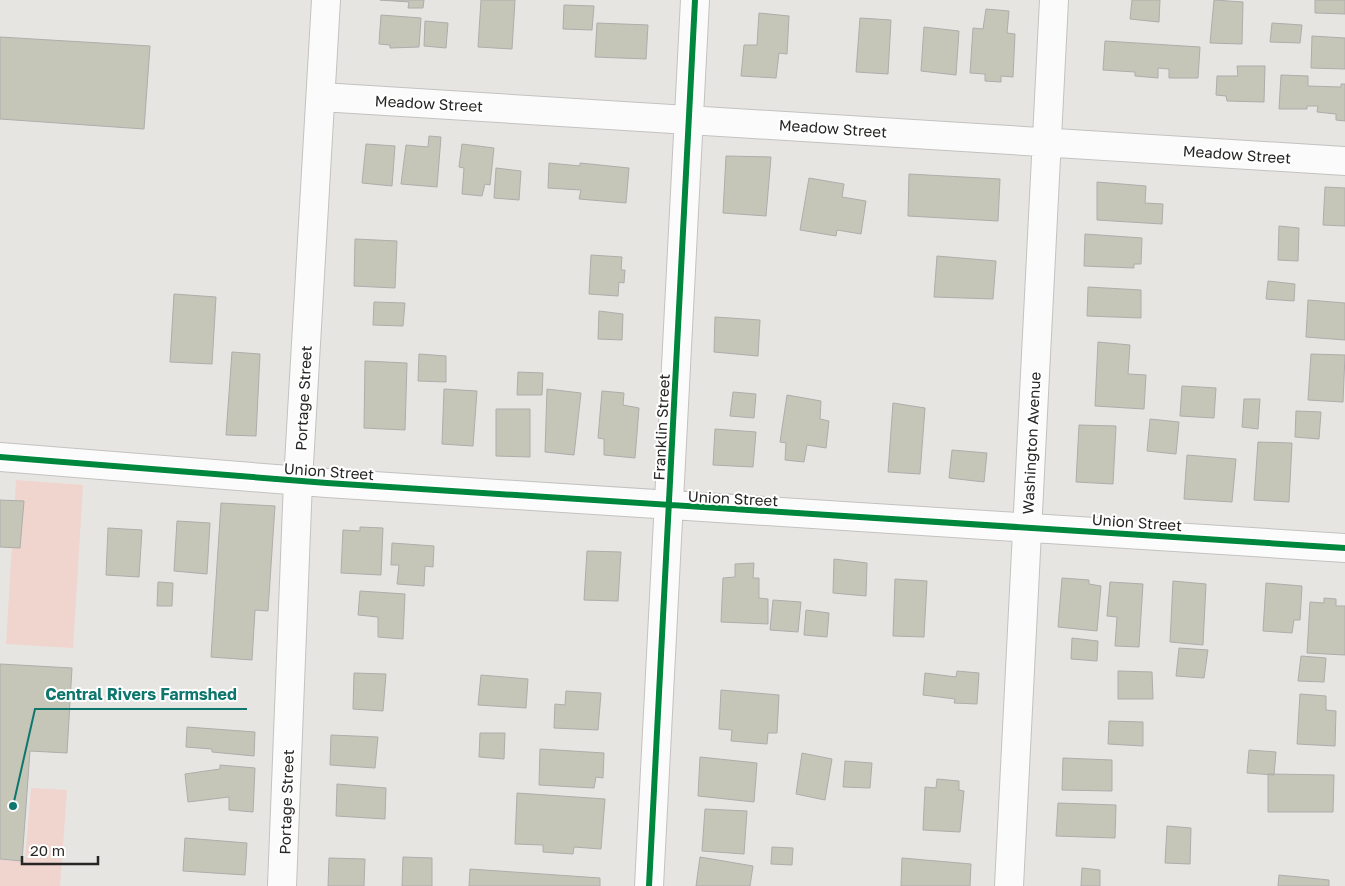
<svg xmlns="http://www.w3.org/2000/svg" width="1345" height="886" viewBox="0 0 1345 886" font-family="'Golos Text',sans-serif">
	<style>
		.green { fill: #f0d4ce }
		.building { fill: #c5c6b8; stroke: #aeadac }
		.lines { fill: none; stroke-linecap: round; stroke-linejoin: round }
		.minor-casing { stroke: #c3c2c0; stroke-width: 30 }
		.minor { stroke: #fbfbfb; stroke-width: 28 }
		.cycleway-casing { stroke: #fff; stroke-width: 9 }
		.cycleway { stroke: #00873e; stroke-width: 6 }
		.labels { text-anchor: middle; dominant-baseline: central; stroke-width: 4; stroke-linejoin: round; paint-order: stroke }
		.street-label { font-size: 15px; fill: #272624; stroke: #fff }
		.leader { fill: none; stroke: #0f766e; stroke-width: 2 }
		.callout-dot { fill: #0f766e; stroke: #fff; stroke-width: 2 }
		.callout-label { font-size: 16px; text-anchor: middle; font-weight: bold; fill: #0f766e; stroke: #fff; stroke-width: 4; stroke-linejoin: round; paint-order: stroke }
	</style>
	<rect width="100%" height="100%" fill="#e7e5e2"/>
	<!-- green -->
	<path class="green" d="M16 480 83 485 73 648 6 644Z
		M31 788 67 790 60 886H0V860L25 861Z"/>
	<!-- building -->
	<path class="building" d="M380 0H424L423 8H408L409 2Z
		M481 0H515L512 49 478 47Z
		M1132 0H1160L1159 22 1130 19Z
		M1214 0 1243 2 1242 44 1210 43Z
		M1315 0H1345V14L1315 13Z
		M564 5 594 6 592 30 563 29Z
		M986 9 1009 11 1007 33 1015 34 1013 77 1001 76V82L985 81V74L970 73 973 28 983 29Z
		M759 13 789 16 787 54 779 53 776 78 741 76 744 45H757Z
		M381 15 421 18 419 47 390 48V45L379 44Z
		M860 18 891 20 888 74 856 72Z
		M425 21 448 23 446 48 424 46Z
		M597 23 648 25 646 59 595 57Z
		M1272 23 1302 25 1300 43 1270 42Z
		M924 27 959 31 956 75 921 71Z
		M1312 36 1345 38V69L1311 68Z
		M0 37 150 46 144 129 0 119Z
		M1105 41 1200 47 1198 78H1169V69L1158 68V78L1135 76V72L1103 70Z
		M1237 66H1265L1264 102 1227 101 1226 96 1216 95 1217 76H1238Z
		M1281 75 1308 76V86L1341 87V84H1345V121L1336 120V114L1317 112 1318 106H1307V109H1279Z
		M429 136 441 137 437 187 401 184 406 145 428 147Z
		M366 144 395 146 392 186 362 183Z
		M462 144 494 148 490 185 485 184 482 196 462 194 464 168 459 167Z
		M726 156 771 157 766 216 723 213Z
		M549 163 580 166V163L629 168 626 203 579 199 581 190 548 188Z
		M496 168 521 171 519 200 494 198Z
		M909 174 1000 179 998 221 908 216Z
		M809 178 844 184 842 197 866 201 861 234 837 230 836 236 800 230Z
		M1097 182 1146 186 1145 203 1163 204 1162 224 1097 220Z
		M1325 187 1345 188V226L1323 225Z
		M1279 226 1299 228 1298 261 1278 260Z
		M1085 234 1142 238 1141 264H1134V268L1084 266Z
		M355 239 397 241 395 288 354 286Z
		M591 255 622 257 621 270H625L624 283 619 282 618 296 589 294Z
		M937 256 996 261 993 299 934 297Z
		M1268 281 1295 284 1294 301 1266 299Z
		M1088 287 1141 290V318L1087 316Z
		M174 294 216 297 212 364 170 362Z
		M1308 300 1345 303V340L1306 337Z
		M374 302 405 303 403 326 373 325Z
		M599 311 623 314 622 340 598 339Z
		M715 317 760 320 758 356 714 352Z
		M1098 342 1130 345 1128 374 1146 375 1144 409 1095 406Z
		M232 352 260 354 256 436 226 435Z
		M419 354 446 356V382L418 381Z
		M1311 354 1345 355 1343 402 1308 400Z
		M365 361 407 363 405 430 364 428Z
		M518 372 543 373 542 395H517Z
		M1182 386 1216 388 1214 418 1180 416Z
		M444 389 477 391 473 446 442 444Z
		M547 389 581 393 574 455 545 452Z
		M602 391 624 393 623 405 639 408 635 458 604 455V439L598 438Z
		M733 392 756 394 754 418 730 416Z
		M787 395 821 401 820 419 829 421 826 448 807 445 804 462 785 460 786 443 780 442Z
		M1244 399H1260L1258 429 1242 427Z
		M893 403 925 408 920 474 888 472Z
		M496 409H530V457L496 456Z
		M1296 411 1321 412 1319 439 1295 437Z
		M1150 419 1179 422 1176 454 1147 451Z
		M1079 425 1116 426 1113 484 1076 482Z
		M715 429 756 432 753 467 713 465Z
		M1258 442 1292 443 1289 502 1254 500Z
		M952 450 987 453 984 482 949 478Z
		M1187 455 1236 459 1232 502 1184 499Z
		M0 500 24 501 20 548 0 547Z
		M221 503 275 506 268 611 255 610 252 660 211 657Z
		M177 521 210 523 207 574 174 571Z
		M360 527 383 528 381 575 341 573 343 530 360 531Z
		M108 528 142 530 139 577 106 575Z
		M392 543 434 546 433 567 425 566 424 586 397 584 399 565H391Z
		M587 551 621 552 618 601 584 600Z
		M834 559 867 563 866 596 833 593Z
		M754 563 753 578H759V598L768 599V624L721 622 723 578 735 577V564Z
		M1062 578 1089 580V584L1101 586 1097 631 1058 627Z
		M895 579 927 581 924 637 893 636Z
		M1173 581 1206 584 1203 645 1170 642Z
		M158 582 173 583 172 606H157Z
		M1110 582 1143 584 1139 647 1115 646 1117 617 1107 616Z
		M1266 583 1302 586 1300 620H1294L1292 633 1263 631Z
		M360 591 405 594 403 639 378 637V617L358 615Z
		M1324 598 1336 599V606H1345V655L1307 653 1310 602 1324 603Z
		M773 600 801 602 798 632 770 630Z
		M806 610 829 613 827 637 804 635Z
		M1072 638 1098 641 1097 661 1071 659Z
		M1179 648 1208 650 1204 678 1176 676Z
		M1301 656 1326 658 1324 682 1298 681Z
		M0 664 72 668 67 753 30 751 22 861 0 859Z
		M957 671 979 673 977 704 954 703 955 699 923 695 925 673 956 677Z
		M1118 671 1152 672 1153 699H1118Z
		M354 673 386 674 383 711 353 709Z
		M481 675 528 679 526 708 478 705Z
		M721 690 779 695 777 733H768L767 744 731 741 732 730 719 729Z
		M566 691 601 693 598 730 554 728 555 704 565 705Z
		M1300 694 1326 696V710L1336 711 1335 746 1297 744Z
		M1109 721 1143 722V746L1108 744Z
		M187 727 255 732 254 756 212 752V749L186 747Z
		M480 733H505L504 759 479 757Z
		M331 735 378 737 375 768 330 765Z
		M540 749 604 753 603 778 596 777 594 788 539 785Z
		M1249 750 1276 752 1274 775 1247 773Z
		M802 753 832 759 825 800 796 794Z
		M700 757 757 763 754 802 698 796Z
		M1063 758 1112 760V791L1062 790Z
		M845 761 872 763 870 788 843 787Z
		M220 765 255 768 253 812 229 810V797L188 802 185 774 220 769Z
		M1268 774 1334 775 1333 812H1268Z
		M937 779 959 781V790L964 791 960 832 923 830 925 787 936 788Z
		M337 784 386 788 385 819 336 816Z
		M517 793 605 799 601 849 574 847 573 854 543 852V845L515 844Z
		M1058 803 1116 805 1115 838 1056 836Z
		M705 809 747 811 744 854 702 851Z
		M1167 826 1191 828 1190 864 1165 863Z
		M185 838 247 843 245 875 183 871Z
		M772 847 793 848 792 865 771 864Z
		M403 857 432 858V886H402Z
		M700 857 753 866 750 886H696Z
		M329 858 365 859 364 886H328Z
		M902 858 971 864 970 886H901Z
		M1082 868 1100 870V886H1081Z
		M470 869 600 878V886H469Z
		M1279 875 1329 880V886H1278Z"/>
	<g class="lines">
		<defs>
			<path id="minor" d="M321 97 1345 161
				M0 457 327 483 1345 548
				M282 886 298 481 326 0
				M649 886 695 0
				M1009 886 1054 0"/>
		</defs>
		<!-- minor casing -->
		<use href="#minor" class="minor-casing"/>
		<!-- minor -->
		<use href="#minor" class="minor"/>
		<defs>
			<path id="cycleway" d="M0 457 327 483 1345 548
				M649 886 695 0"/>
		</defs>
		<!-- cycleway casing -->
		<use href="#cycleway" class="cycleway-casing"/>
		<!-- cycleway -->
		<use href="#cycleway" class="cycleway"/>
	</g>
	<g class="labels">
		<!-- street labels -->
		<g class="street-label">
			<text transform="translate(429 103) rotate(3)">Meadow Street</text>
			<text transform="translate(833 128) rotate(4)">Meadow Street</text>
			<text transform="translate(1237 154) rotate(4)">Meadow Street</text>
			<text transform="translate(303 398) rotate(-87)">Portage Street</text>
			<text transform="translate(661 427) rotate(-87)">Franklin Street</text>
			<text transform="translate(1031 443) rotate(-87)">Washington Avenue</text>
			<text transform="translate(329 471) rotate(4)">Union Street</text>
			<text transform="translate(733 498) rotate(3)">Union Street</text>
			<text transform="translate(1137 522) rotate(4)">Union Street</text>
			<text transform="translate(286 802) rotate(-88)">Portage Street</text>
		</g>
	</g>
	<!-- callouts -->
	<path class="leader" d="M13 806L35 709H247"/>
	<circle class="callout-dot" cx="13" cy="806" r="5"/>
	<g class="callout-label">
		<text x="141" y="700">Central Rivers Farmshed</text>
	</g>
	<!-- scale -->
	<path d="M22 856v8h76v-8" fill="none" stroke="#272624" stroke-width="2.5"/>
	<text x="30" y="856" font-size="15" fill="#272624" stroke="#ffffff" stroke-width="4" paint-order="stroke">20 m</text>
</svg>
